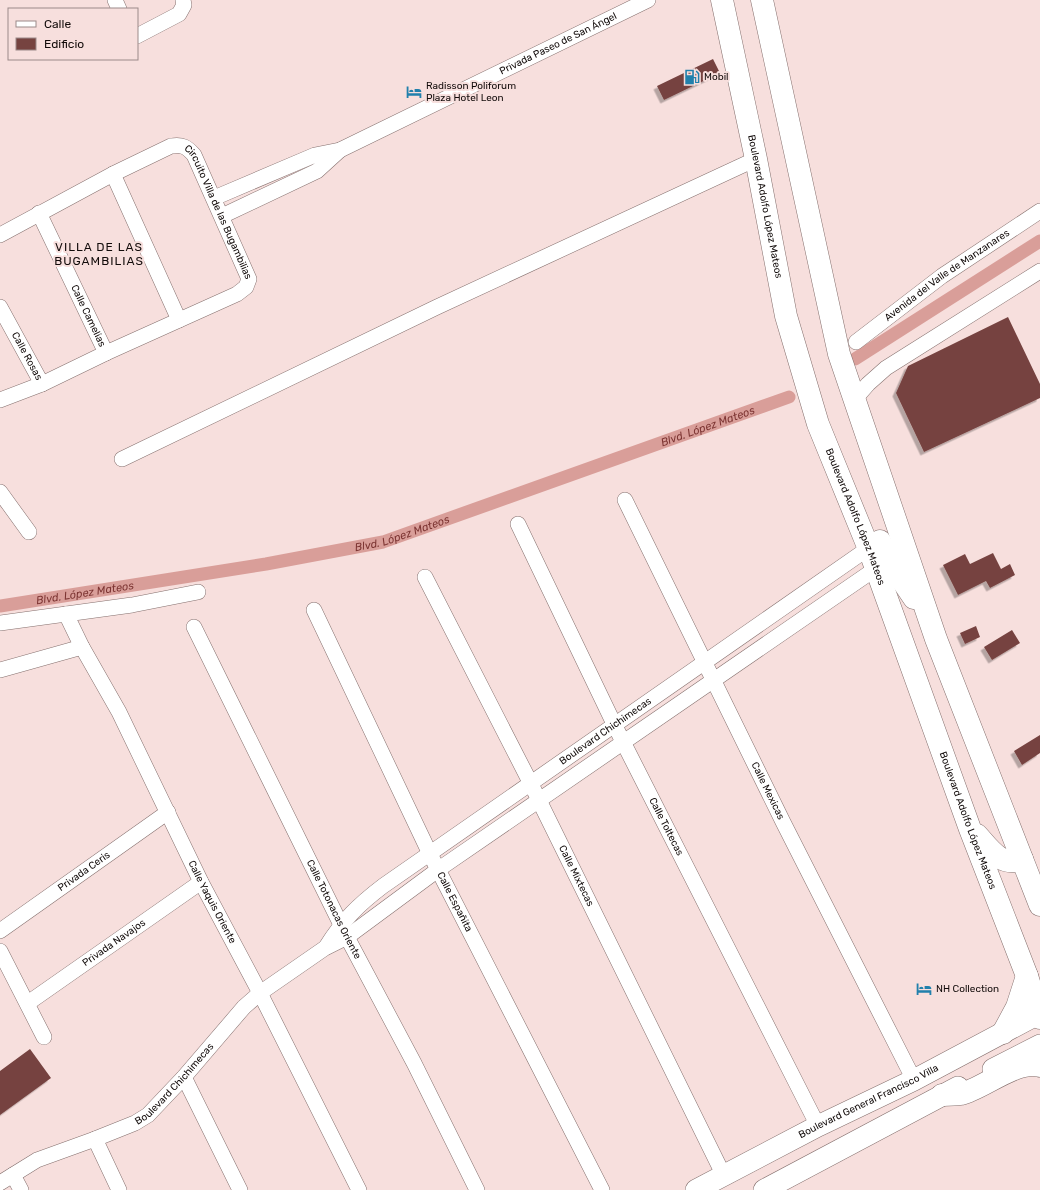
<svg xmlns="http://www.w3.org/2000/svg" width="1040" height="1190" viewBox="0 0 1040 1190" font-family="Rubik,sans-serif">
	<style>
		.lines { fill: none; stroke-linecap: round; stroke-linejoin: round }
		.canal { stroke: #d99e99; stroke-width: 13 }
		.building { fill: #764340; filter: url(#shadow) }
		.minor-casing { stroke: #85706e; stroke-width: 16 }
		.secondary-casing { stroke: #85706e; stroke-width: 22 }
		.primary-casing { stroke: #85706e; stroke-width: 23 }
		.minor { stroke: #fff; stroke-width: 15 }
		.secondary { stroke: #fff; stroke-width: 21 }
		.primary { stroke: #fff; stroke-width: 22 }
		.labels { text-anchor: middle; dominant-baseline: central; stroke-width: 4; stroke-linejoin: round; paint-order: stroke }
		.street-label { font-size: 10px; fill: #120b0a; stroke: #f7dfdd }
		.poi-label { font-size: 10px; fill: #120b0a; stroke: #f7dfdd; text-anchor: start }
		.water-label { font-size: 11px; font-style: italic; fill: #7c3432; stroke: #f7dfdd }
		.quarter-label { font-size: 12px; letter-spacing: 1px; fill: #120b0a; stroke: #f7dfdd }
	</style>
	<defs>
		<filter id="shadow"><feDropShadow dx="-3.5" dy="3.5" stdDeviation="0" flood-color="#0004"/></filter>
	</defs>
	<rect width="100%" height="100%" fill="#f7dfdd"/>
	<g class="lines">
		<!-- canal -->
		<g class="canal">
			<path d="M855 359 1040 241"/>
			<path id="s1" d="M0 606 266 564 383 542 789 397"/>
		</g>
	</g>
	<!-- building -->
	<path class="building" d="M713 59 720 73 664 100 657 86Z
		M1008 317 1040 384V398L924 452 896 393 908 366Z
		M993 553 1001 569 1010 564 1015 575 990 588 986 581 958 595 943 565 965 554 970 564Z
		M976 626 980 637 965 644 960 633Z
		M1012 630 1020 643 992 660 984 647Z
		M1040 735V753L1022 765 1014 751Z
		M30 1049 51 1078 0 1115V1071Z"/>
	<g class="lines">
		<defs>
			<g id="minor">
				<path d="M115 0 119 9"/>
				<path d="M137 36 179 14 184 5 183 0"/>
				<path d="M113 174 179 320"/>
				<path id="s2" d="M214 198 315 155 340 150 648 0"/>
				<path id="s3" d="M39 213 106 353"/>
				<path d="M222 216 317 171 340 150"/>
				<path id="s4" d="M0 235 113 174 171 146C182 144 187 147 194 155L249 279 246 287 237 294 106 353 42 384 0 400"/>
				<path id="s5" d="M0 307 42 384"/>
				<path id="s6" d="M856 342 942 276 1040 211"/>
				<path d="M854 400 868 384 886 368 1040 271"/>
				<path d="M122 459 437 307 756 159"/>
				<path d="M0 492 29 532"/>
				<path id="s7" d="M625 500 783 822 914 1080"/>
				<path id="s8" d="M518 524 615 726 818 1126"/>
				<path id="s9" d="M425 577 531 784 724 1176"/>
				<path id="s10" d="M314 610 430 854 602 1190"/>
				<path id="s11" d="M66 614 82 647 119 712 201 882 260 993 359 1190"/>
				<path d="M0 623 132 605 198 592"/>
				<path id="s12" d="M194 627 347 937 414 1063 477 1190"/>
				<path d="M0 670 82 647"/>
				<path id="s13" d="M0 931 168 812"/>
				<path id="s14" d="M326 947C343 920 358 905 383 886L876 543"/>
				<path d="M0 951 44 1037"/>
				<path id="s15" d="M28 1003 201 882"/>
				<path d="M184 1077 240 1190"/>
				<path d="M95 1139 119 1190"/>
				<path d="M13 1175 21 1190"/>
				<path id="s16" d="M0 1183 37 1160 95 1139 135 1123 148 1115 184 1077 244 1007 260 993 325 948 347 937 439 869 884 563"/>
			</g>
			<g id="secondary">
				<path d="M993 1069 1040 1045"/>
				<path id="s17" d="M696 1190 818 1126 914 1080 1040 1013"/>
				<path d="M764 1190 958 1087"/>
			</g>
			<g id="primary">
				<path id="s18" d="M722 0 756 159 786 316 818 424 869 549 970 829 1027 976 1040 1018"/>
				<path d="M762 0 839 354 936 639 1040 905"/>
				<path d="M880 541 889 561 914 598"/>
				<path d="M977 835C989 848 1001 868 1022 859"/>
				<path d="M1003 1033 1017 1007 1027 976"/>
				<path d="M942 1095C948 1095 955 1095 961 1094 983 1089 1017 1059 1040 1066"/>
			</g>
		</defs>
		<!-- minor casing -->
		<use href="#minor" class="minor-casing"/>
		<!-- secondary casing -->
		<use href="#secondary" class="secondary-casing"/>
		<!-- primary casing -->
		<use href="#primary" class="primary-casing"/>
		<!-- minor -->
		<use href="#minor" class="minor"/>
		<!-- secondary -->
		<use href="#secondary" class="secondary"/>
		<!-- primary -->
		<use href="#primary" class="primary"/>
	</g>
	<!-- icons -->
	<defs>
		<symbol id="fuel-bare" viewBox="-9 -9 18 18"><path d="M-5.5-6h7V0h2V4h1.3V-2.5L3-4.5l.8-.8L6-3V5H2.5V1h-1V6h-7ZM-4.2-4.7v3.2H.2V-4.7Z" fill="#2180ac" stroke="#f7dfdd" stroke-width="2.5" paint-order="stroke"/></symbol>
		<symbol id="hotel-bare" viewBox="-9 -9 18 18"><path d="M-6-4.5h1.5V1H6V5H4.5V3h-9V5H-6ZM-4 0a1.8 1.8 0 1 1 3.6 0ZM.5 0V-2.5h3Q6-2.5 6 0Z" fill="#2180ac" stroke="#f7dfdd" stroke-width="2.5" paint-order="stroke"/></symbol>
	</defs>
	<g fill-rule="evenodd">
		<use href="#fuel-bare" x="681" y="66" width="22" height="22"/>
		<use href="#hotel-bare" x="403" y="81" width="22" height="22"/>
		<use href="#hotel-bare" x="913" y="978" width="22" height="22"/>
	</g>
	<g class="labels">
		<!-- street labels -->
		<g class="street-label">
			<text stroke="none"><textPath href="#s2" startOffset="378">Privada Paseo de San Ángel</textPath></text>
			<text stroke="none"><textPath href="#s18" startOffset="211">Boulevard Adolfo López Mateos</textPath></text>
			<text stroke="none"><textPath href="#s4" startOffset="281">Circuito Villa de las Bugambilias</textPath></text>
			<text stroke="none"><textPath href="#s6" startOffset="113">Avenida del Valle de Manzanares</textPath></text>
			<text stroke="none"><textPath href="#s3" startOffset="114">Calle Camelias</textPath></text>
			<text stroke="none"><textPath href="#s5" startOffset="56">Calle Rosas</textPath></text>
			<text stroke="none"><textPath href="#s18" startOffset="535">Boulevard Adolfo López Mateos</textPath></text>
			<text stroke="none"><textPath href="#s14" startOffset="355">Boulevard Chichimecas</textPath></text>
			<text stroke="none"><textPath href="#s7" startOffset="324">Calle Mexicas</textPath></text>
			<text stroke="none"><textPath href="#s18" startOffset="859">Boulevard Adolfo López Mateos</textPath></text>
			<text stroke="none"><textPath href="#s8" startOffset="337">Calle Toltecas</textPath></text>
			<text stroke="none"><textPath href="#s13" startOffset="103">Privada Ceris</textPath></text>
			<text stroke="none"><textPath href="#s9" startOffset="335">Calle Mixtecas</textPath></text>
			<text stroke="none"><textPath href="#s10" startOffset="324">Calle Españita</textPath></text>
			<text stroke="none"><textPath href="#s11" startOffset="323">Calle Yaquis Oriente</textPath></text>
			<text stroke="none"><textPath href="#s12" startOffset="315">Calle Totonacas Oriente</textPath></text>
			<text stroke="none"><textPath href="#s15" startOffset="105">Privada Navajos</textPath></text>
			<text stroke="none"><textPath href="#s16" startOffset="204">Boulevard Chichimecas</textPath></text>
			<text stroke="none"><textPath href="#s17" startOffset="194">Boulevard General Francisco Villa</textPath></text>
		</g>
		<!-- poi labels -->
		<g class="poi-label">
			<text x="704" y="77">Mobil</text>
			<text x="426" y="86">Radisson Poliforum<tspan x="426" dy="12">Plaza Hotel Leon</tspan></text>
			<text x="936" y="989">NH Collection</text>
		</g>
		<!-- water labels -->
		<g class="water-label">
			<text stroke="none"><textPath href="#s1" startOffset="733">Blvd. López Mateos</textPath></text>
			<text stroke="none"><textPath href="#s1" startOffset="409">Blvd. López Mateos</textPath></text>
			<text stroke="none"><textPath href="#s1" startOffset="86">Blvd. López Mateos</textPath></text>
		</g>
		<!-- quarter labels -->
		<g class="quarter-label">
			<text x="99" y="247">VILLA DE LAS<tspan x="99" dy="14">BUGAMBILIAS</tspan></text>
		</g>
	</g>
	<!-- legend -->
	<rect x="8" y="8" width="130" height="52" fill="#f7dfdd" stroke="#9b8a89"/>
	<rect x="16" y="21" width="20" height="6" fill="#ffffff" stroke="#9b8a89"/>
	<text x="44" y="28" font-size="12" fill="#120b0a">Calle</text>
	<rect x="16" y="38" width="20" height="12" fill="#764340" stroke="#9b8a89"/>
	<text x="44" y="48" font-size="12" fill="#120b0a">Edificio</text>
</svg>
